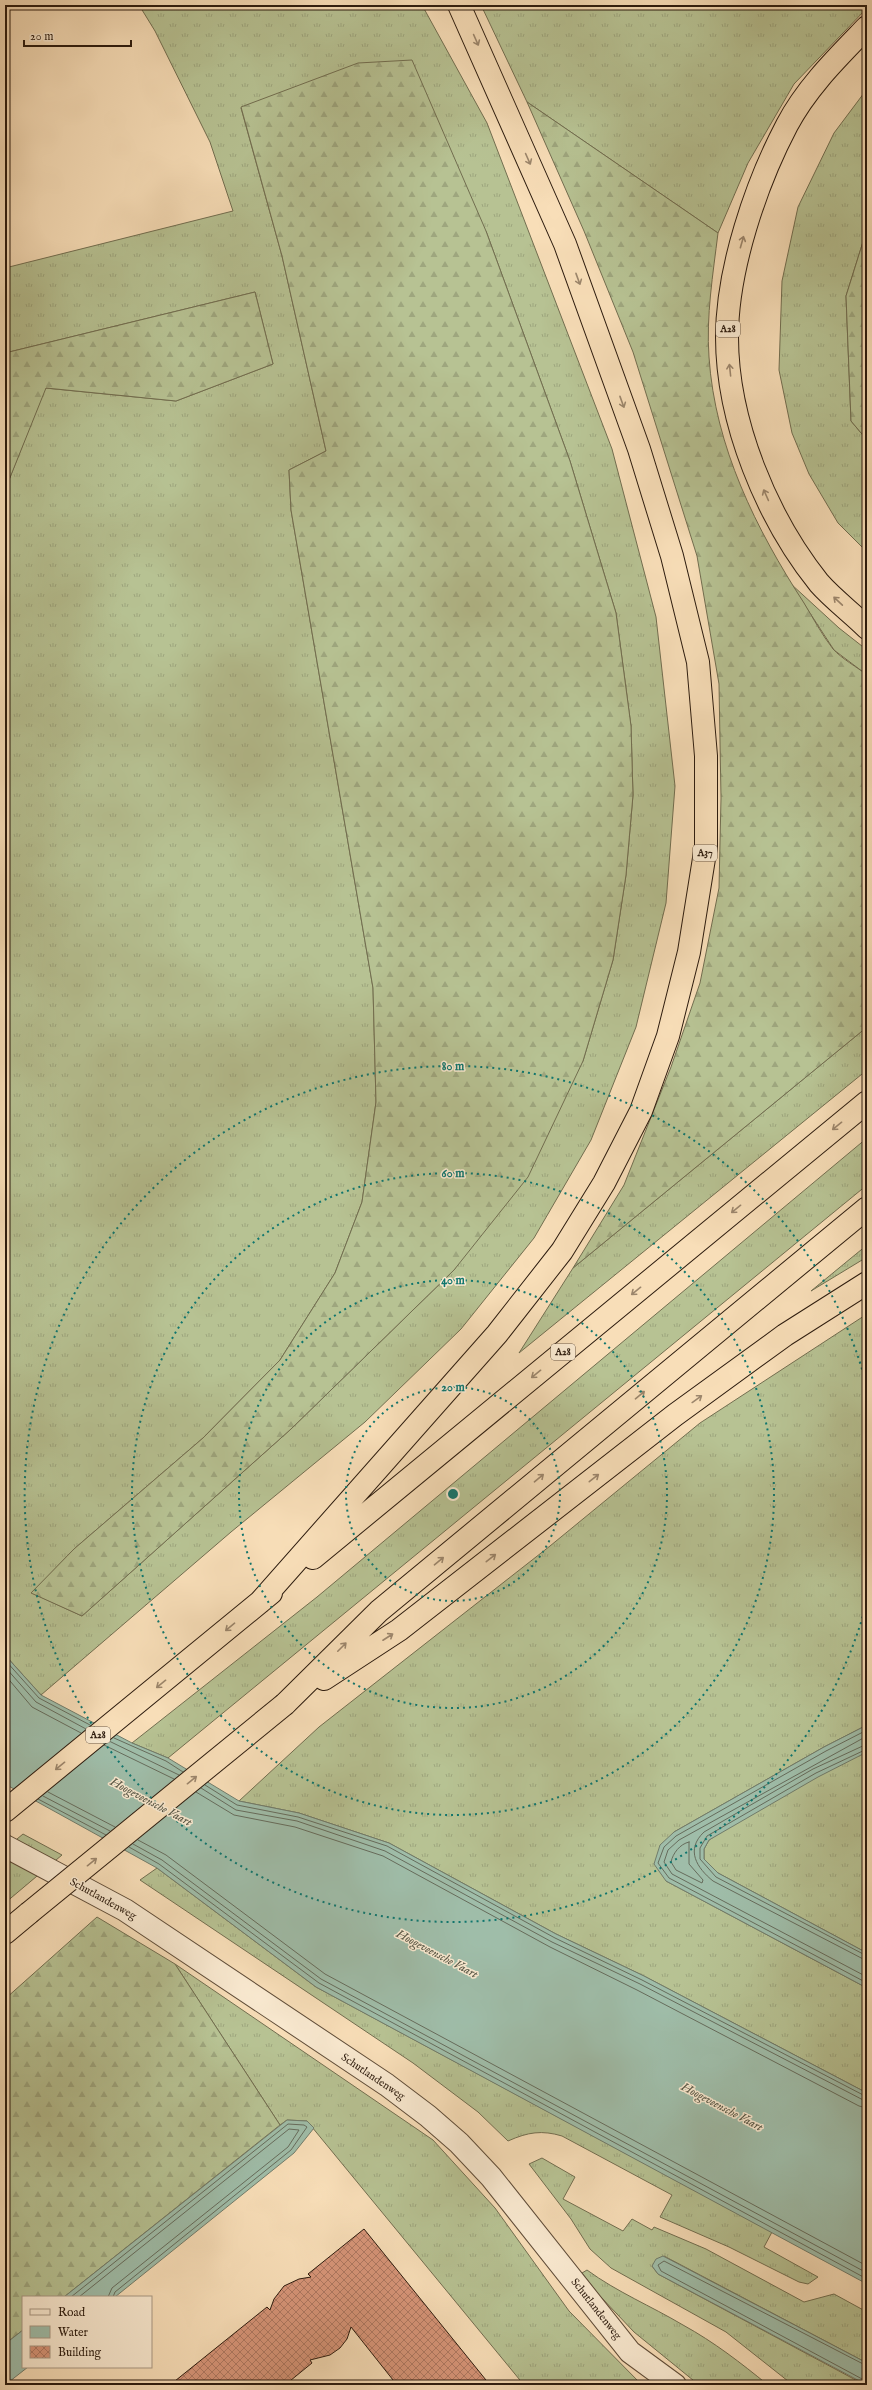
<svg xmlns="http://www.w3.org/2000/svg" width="872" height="2390" viewBox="0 0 872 2390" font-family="'IM FELL English',serif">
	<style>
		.grass { fill: url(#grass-tufts); stroke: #726e50; fill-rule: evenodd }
		.forest { fill: url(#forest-firs); stroke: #726e50 }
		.water { fill: #9fbda9; stroke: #717c6b }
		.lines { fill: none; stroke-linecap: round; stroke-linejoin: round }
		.shore { stroke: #666c5c; stroke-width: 1 }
		.building { fill: url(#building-cross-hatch); stroke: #2c1b0e }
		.minor-casing { stroke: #5f4c38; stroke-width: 24 }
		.highway-casing { stroke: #2c1b0e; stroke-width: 24 }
		.minor { stroke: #faead1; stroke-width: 22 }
		.highway { stroke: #f8deb8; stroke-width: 22 }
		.highway-bridge-casing { stroke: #2c1b0e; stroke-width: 24; stroke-linecap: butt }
		.highway-bridge { stroke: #f8deb8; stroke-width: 22 }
		.oneway { stroke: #9c866c }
		.ring { fill: none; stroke: #0f766e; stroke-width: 2; stroke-dasharray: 2 4 }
		.labels { text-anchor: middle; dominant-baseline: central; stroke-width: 3; stroke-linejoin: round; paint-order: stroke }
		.shield { fill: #faead1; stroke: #6a5948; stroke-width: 1 }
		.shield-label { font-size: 10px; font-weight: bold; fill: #2c1b0e }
		.street-label { font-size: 11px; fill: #2c1b0e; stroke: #faead1 }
		.water-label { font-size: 12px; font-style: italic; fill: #545444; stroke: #faead1 }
		.centre { fill: #0f766e; stroke: #faead1; stroke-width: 2 }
		.ring-label { font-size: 12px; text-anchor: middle; font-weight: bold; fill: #0f766e; stroke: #faead1; stroke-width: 3; stroke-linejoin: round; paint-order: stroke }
	</style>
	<defs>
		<pattern id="grass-tufts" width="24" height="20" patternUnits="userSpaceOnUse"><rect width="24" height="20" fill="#b7c293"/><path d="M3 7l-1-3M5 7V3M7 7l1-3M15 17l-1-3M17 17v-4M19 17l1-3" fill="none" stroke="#9ea67e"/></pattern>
		<pattern id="forest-firs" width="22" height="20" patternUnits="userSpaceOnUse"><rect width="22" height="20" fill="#b7c293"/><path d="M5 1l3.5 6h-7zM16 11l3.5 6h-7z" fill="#9ea67e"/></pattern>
		<pattern id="building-cross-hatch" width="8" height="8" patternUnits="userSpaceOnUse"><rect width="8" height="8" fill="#d79579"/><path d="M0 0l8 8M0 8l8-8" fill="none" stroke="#af7962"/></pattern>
	</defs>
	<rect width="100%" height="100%" fill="#f8deb8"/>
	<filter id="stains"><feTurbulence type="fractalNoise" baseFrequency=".005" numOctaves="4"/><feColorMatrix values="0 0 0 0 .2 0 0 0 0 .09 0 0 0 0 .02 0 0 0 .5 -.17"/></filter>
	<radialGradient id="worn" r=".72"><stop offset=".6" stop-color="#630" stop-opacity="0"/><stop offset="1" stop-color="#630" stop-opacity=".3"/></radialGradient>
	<!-- grass -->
	<path class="grass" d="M139 5H422L487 123 612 449 656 617 675 786 666 903 636 1027 591 1140 534 1238 461 1329 365 1422 231 1532 41 1695 5 1655V490L45 388 176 401 273 364 255 292 5 353V268L233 211 210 142 155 31ZM241 108 486 231 570 461 616 613 631 726 633 795 626 875 613 960 583 1061 454 1270 291 1429 82 1616 32 1593 74 1549 203 1438 280 1360 335 1273 362 1202 376 1102 373 988 291 510 289 470 326 451 282 256Z
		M481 5H867V8L794 84 748 163 718 233 527 102Z
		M867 89V229L846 296 851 421 867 440V552L838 523 809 474 792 433 779 370 782 281 798 207 834 133Z
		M791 584 839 628 867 650V675L834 650Z
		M867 1027V1070L519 1353 573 1268Z
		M867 1138V1185L168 1758 132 1743 317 1597Z
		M867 1245V1257L811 1291Z
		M867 1314V1725L824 1747 674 1832 666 1881 867 1988V2093L644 1976 556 1934 389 1843 299 1813 239 1801 319 1727 550 1546 700 1423Z
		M867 1748V1953L718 1873 704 1859V1849L709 1840 813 1773Z
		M23 1834 62 1855 5 1903V1849Z
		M157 1868 316 1987 772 2232 764 2247 818 2277 808 2284 799 2282 729 2247 660 2217 672 2195 562 2136C542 2130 528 2132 508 2141L478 2112 413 2063 140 1880Z
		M175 1964 433 2140 495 2208 569 2311 642 2385H524L307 2121 287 2120 280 2125Z
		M542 2158 575 2177 563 2199 623 2231 632 2219 652 2230 654 2227 706 2249 804 2302 834 2294 867 2312V2363L664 2256 652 2266 658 2274 865 2385H793L726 2332 611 2268 590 2249 571 2219 529 2164Z
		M587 2270C617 2292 651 2306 683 2325 714 2342 741 2363 768 2385H699L634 2332 599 2295 582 2273Z"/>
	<!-- forest -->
	<path class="forest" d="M412 60 486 231 570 461 616 613 631 726 633 795 626 875 613 960 583 1061 528 1177 454 1270 291 1429 82 1616 31 1593 74 1549 203 1438 280 1360 335 1273 362 1202 376 1102 373 988 291 510 289 470 326 451 282 256 241 107 358 63Z
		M527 102 718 233C713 274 706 316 709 357 715 447 756 529 804 603 813 618 822 635 833 649 842 659 857 667 867 675V1027L573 1268 624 1185 671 1067 700 983 719 888 721 798 719 684 697 556 633 352 584 231Z
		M867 229V440L851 421 846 296Z
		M255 292 273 364 176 401 46 388 5 490V353Z
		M97 1917 175 1964 280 2125 64 2297H23V2330L5 2344V1999Z"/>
	<!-- water -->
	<path class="water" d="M5 1655 41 1695 132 1743 168 1758 239 1801 299 1813 389 1843 556 1934 644 1976 867 2093V2284L316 1987 157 1868 5 1784Z
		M867 1725V1752L818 1777 709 1840 704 1849V1859L718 1873 867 1953V1988L666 1881 654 1864 660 1845 674 1832 824 1747Z
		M287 2120 307 2121 314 2128 294 2153 115 2297H64Z
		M663 2256 867 2363V2385L658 2274 652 2266 656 2259Z
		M23 2330V2367H28L5 2385V2344Z"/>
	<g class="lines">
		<!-- shore -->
		<path class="shore" d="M5 1660 39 1698 90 1725
			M5 1667 36 1702 86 1729
			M5 1675 32 1707 81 1733
			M867 1730 826 1751 676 1836 664 1847 658 1863 669 1878 867 1983
			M867 1736 679 1840 668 1850 664 1862 672 1874 867 1977
			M114 1738 166 1761 183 1772
			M109 1741 179 1775
			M867 1744 813 1769 704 1832C685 1850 697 1868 713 1881L867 1961
			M104 1745 174 1779
			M867 1749 816 1773 707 1836 700 1848V1859L716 1877 867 1956
			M205 1785 237 1805 298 1817 387 1846 555 1938 642 1980 867 2097
			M201 1788 236 1810 297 1821 385 1851 552 1942 640 1984 867 2102
			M48 1792 115 1827
			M196 1792 234 1815 295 1827 383 1856 550 1947 637 1990 859 2106 867 2108
			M43 1796 110 1831
			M38 1799 106 1835
			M138 1840 166 1855 325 1974 867 2266
			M689 1842V1864L703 1880 702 1883 676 1870 671 1862C673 1853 680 1844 689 1842Z
			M133 1844 162 1860 321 1979 867 2273
			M129 1847 159 1864 319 1983 867 2279
			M71 2297 288 2124 304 2125 307 2127 291 2150 115 2292 113 2297
			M79 2297 289 2129 299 2130 288 2147 112 2288 108 2297
			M866 2385 864 2380 661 2271 658 2265 664 2261 867 2366"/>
	</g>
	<!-- building -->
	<path class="building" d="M364 2229 490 2385H397L351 2327 347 2339 340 2348 330 2355 310 2360 312 2363 285 2385H170L267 2307 270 2310 274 2299 284 2286 299 2279 311 2277 308 2274Z"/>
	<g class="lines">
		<defs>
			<path id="minor" d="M5 1846 125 1910 387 2085 428 2116 459 2143 491 2177 630 2352 675 2385"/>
			<path id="highway" d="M867 27C838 57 807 87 787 125 756 184 727 269 727 337 727 422 767 518 819 583 833 599 852 613 867 628
				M313 1558 867 1102
				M260 1602 497 1334 562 1251 604 1183 641 1111 668 1036 689 952 706 846V756L698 662 672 556 639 449 565 244 459 5
				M324 1679 399 1630 675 1415 785 1335 867 1283
				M285 1704 379 1611 867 1208
				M5 1811 271 1593
				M5 1933 29 1913"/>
		</defs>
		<!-- minor casing -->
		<use href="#minor" class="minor-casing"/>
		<!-- highway casing -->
		<use href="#highway" class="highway-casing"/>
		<!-- minor -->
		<use href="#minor" class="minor"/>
		<!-- highway -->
		<use href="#highway" class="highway"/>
		<defs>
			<path id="highway-bridge" d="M29 1913 285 1704"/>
		</defs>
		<!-- highway-bridge casing -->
		<use href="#highway-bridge" class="highway-bridge-casing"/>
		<!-- highway-bridge -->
		<use href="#highway-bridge" class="highway-bridge"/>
	</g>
	<!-- one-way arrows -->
	<defs><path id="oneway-shaft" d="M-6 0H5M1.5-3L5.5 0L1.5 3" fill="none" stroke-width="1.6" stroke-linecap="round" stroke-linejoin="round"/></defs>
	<g class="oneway">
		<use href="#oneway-shaft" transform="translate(476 40) rotate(66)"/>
		<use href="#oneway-shaft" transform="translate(528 159) rotate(66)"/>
		<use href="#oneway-shaft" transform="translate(742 242) rotate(-74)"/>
		<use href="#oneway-shaft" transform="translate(578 279) rotate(70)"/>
		<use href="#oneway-shaft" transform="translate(730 370) rotate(-96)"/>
		<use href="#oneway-shaft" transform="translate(622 402) rotate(70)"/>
		<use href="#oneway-shaft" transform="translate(766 495) rotate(-114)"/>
		<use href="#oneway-shaft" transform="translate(838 601) rotate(-137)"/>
		<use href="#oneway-shaft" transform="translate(837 1126) rotate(141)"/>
		<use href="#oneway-shaft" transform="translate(736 1209) rotate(141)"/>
		<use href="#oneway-shaft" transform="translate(636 1291) rotate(141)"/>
		<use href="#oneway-shaft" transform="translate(536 1374) rotate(141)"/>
		<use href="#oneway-shaft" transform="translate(640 1395) rotate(-40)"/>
		<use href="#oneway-shaft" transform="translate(697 1399) rotate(-36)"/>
		<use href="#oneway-shaft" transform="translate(539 1478) rotate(-40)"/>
		<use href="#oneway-shaft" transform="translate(594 1478) rotate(-38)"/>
		<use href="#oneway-shaft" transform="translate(491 1558) rotate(-38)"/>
		<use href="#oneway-shaft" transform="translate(439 1561) rotate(-40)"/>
		<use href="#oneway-shaft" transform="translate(230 1627) rotate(140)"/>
		<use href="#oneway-shaft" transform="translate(388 1637) rotate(-33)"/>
		<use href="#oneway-shaft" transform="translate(342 1647) rotate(-45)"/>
		<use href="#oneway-shaft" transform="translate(161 1684) rotate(141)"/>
		<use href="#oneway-shaft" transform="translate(60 1766) rotate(141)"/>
		<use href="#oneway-shaft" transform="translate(192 1780) rotate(-39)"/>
		<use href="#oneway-shaft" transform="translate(92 1862) rotate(-39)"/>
	</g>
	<!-- distance rings -->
	<g class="ring">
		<circle cx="453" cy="1494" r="107"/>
		<circle cx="453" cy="1494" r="214"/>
		<circle cx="453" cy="1494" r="321"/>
		<path d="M866 1605A428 428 0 1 1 866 1383"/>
	</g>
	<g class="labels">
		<!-- shield labels -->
		<g class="shield">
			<rect x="716" y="321" width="24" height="16" rx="3"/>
			<rect x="693" y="845" width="24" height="16" rx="3"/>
			<rect x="551" y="1344" width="24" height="16" rx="3"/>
			<rect x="86" y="1727" width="24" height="16" rx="3"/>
		</g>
		<g class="shield-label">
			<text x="728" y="329">A28</text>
			<text x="705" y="853">A37</text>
			<text x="563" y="1352">A28</text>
			<text x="98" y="1735">A28</text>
		</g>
		<!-- street labels -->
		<g class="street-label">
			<text transform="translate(103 1899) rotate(29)">Schutlandenweg</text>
			<text transform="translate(373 2077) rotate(34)">Schutlandenweg</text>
			<text transform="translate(596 2309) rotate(52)">Schutlandenweg</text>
		</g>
		<!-- water labels -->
		<g class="water-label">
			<text transform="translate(151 1802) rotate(28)">Hoogeveensche Vaart</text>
			<text transform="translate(437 1954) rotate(28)">Hoogeveensche Vaart</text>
			<text transform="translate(722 2107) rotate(28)">Hoogeveensche Vaart</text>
		</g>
	</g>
	<circle cx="453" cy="1494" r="6" class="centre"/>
	<g class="ring-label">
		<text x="453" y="1070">80 m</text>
		<text x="453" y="1177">60 m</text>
		<text x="453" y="1284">40 m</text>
		<text x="453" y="1391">20 m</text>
	</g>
	<!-- margin -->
	<rect width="872" height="2390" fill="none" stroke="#f8deb8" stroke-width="20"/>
	<rect x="6" y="6" width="860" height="2378" fill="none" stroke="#2c1b0e" stroke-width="2"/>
	<rect x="10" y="10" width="852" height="2370" fill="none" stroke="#2c1b0e"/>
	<!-- legend -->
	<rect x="22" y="2296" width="130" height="72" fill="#faead1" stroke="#a89783"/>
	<rect x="30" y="2309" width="20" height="6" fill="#faead1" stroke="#a89783"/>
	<text x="58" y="2316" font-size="12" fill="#2c1b0e">Road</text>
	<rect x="30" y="2326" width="20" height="12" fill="#9fbda9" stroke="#a89783"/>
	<text x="58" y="2336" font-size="12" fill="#2c1b0e">Water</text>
	<rect x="30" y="2346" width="20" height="12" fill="url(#building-cross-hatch)" stroke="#a89783"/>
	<text x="58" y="2356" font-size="12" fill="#2c1b0e">Building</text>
	<!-- scale -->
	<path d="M24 40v6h107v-6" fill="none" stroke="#2c1b0e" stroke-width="2"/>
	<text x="30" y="40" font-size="12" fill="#2c1b0e" stroke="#faead1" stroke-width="3" paint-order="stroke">20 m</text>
	<rect width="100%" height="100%" filter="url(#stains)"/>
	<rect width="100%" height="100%" fill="url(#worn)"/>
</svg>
